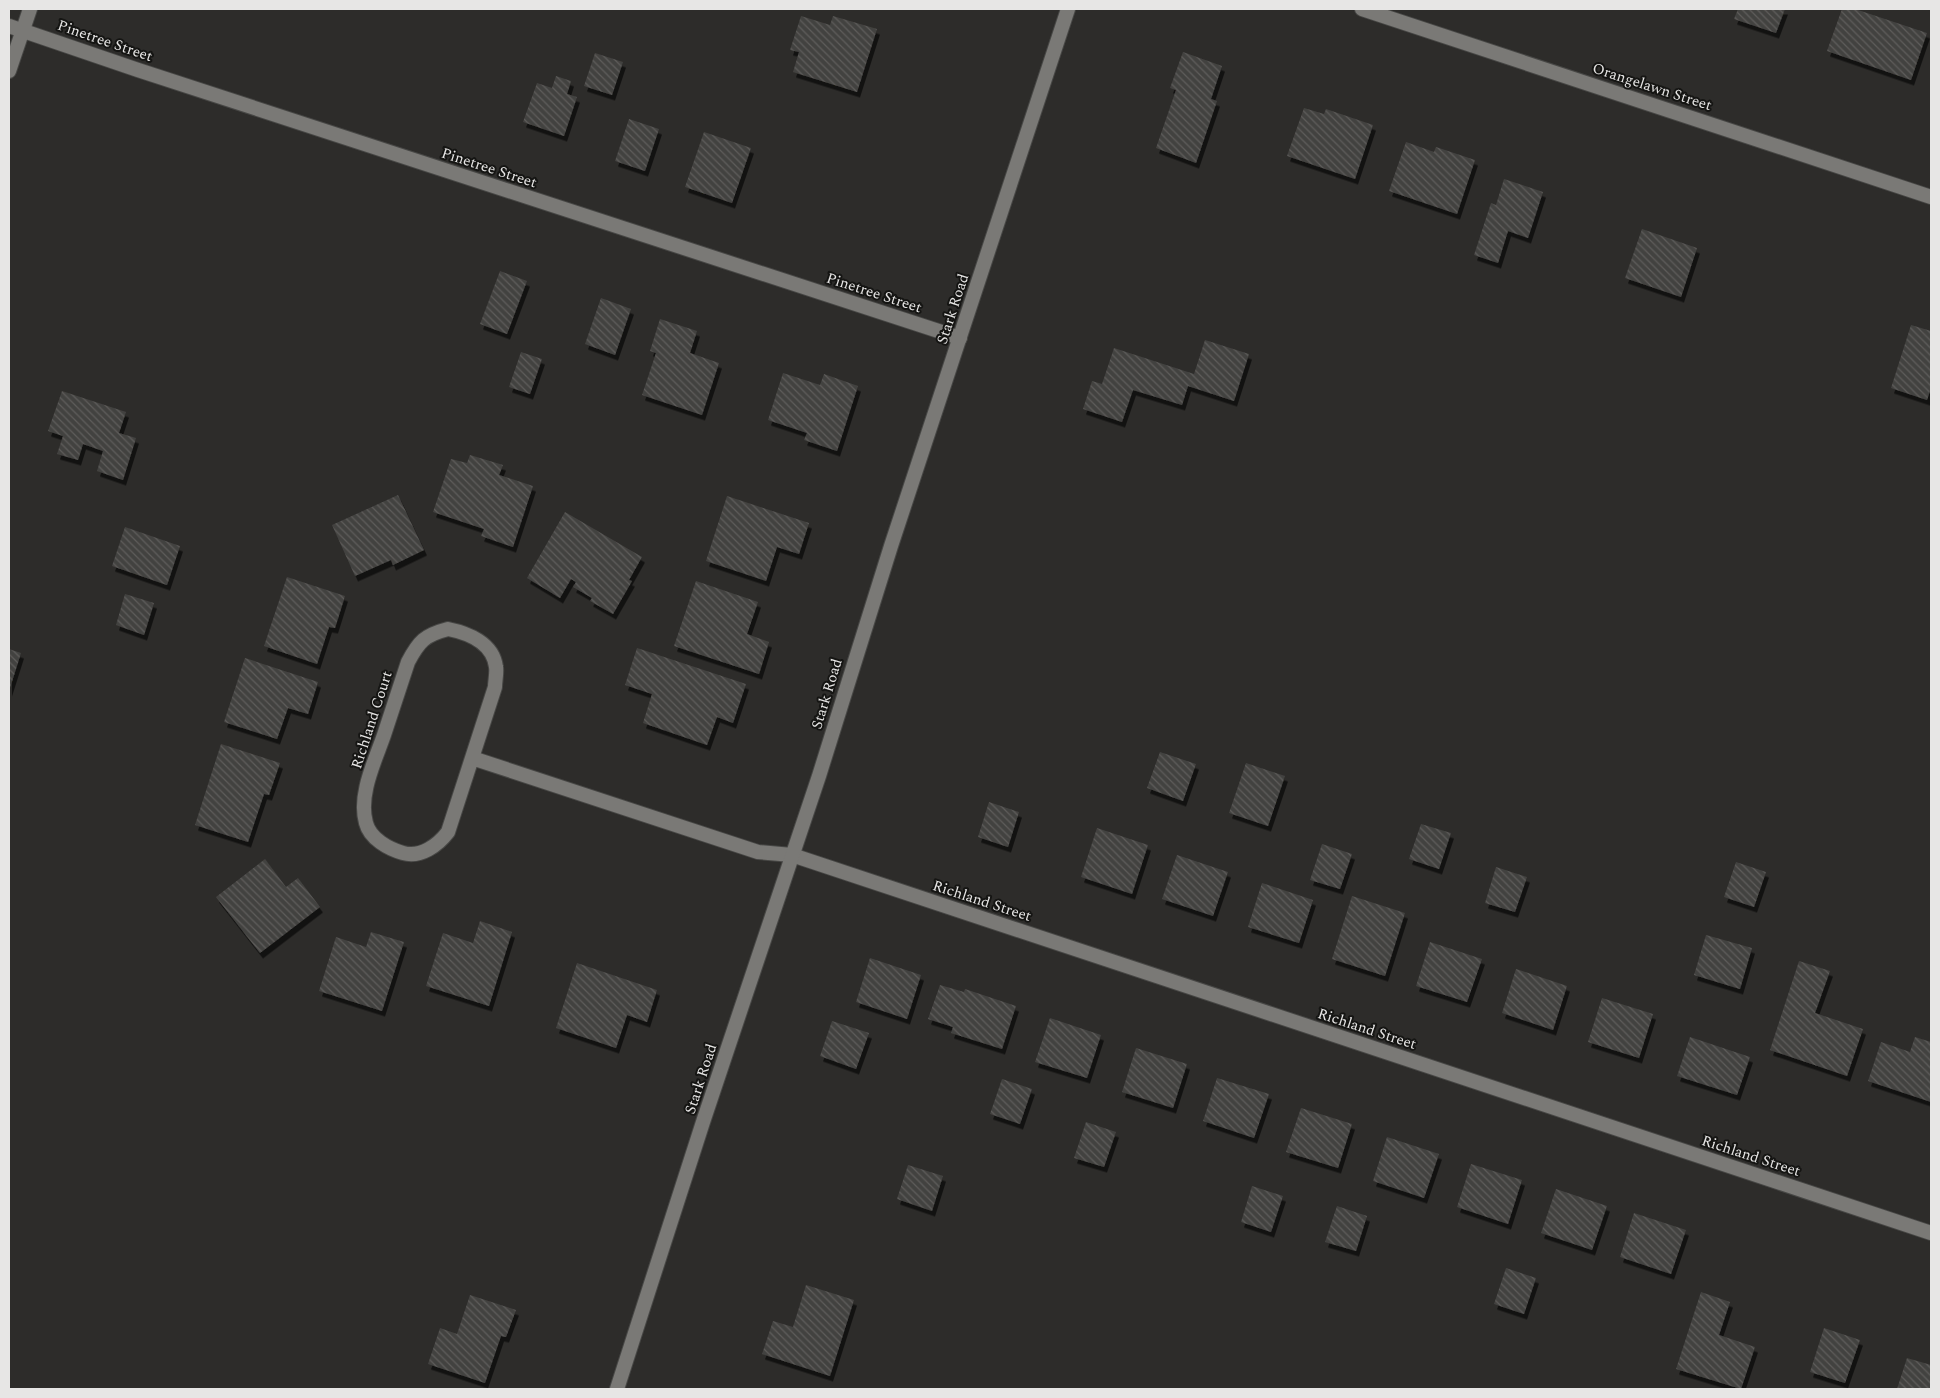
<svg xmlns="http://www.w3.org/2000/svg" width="1940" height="1398" viewBox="0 0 1940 1398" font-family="Spectral,serif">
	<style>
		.building { fill: url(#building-back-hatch); filter: url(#shadow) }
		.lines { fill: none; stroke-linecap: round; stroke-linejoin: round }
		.minor-casing { stroke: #474745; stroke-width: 16 }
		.tertiary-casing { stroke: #474745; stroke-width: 16 }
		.minor { stroke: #7a7976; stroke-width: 14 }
		.tertiary { stroke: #7a7976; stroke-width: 14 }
		.labels { text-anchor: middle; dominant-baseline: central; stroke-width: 4; stroke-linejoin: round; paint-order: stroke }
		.street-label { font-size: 15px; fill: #e7e6e5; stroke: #151513 }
	</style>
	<defs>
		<pattern id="building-back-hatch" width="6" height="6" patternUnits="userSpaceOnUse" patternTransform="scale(1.25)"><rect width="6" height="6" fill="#434240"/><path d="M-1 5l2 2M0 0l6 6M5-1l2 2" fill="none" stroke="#5e5d5b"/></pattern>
		<filter id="shadow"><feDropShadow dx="3" dy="5.5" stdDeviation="0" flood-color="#0009"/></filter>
	</defs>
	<rect width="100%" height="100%" fill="#2d2c2a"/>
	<!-- building -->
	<path class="building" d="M1738 9H1785L1776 33 1734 19Z
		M1842 9H1855L1927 33 1911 80 1827 51Z
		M801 16 830 25 833 16 877 29 857 92 793 72 799 52 790 50Z
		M1183 52 1222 66 1211 99 1217 101 1196 163 1156 148 1176 90 1170 88Z
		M595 53 623 62 612 95 584 86Z
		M556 76 571 81 567 94 577 97 564 136 523 122 537 83 552 88Z
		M1304 108 1324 114 1326 109 1373 125 1355 179 1287 156Z
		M629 119 659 129 645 171 615 161Z
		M704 132 751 148 732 203 685 187Z
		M1406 142 1434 152 1436 147 1475 160 1457 214 1389 191Z
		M1504 179 1543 192 1528 238 1508 231 1498 263 1474 255 1491 203 1496 205Z
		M1642 229 1697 248 1681 297 1625 278Z
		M500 271 527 281 507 334 480 324Z
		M601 298 631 309 615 355 585 344Z
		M660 319 697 331 690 353 719 363 702 415 642 395 656 353 650 351Z
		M1911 325 1931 331V388L1927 400 1891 388Z
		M1205 340 1249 354 1234 401 1188 386 1182 405 1133 390 1122 422 1083 409 1092 381 1102 384 1114 348 1194 374Z
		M521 352 542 359 530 394 509 387Z
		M783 373 820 385 824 374 858 386 837 451 804 440 807 433 768 420Z
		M62 391 126 412 119 433 136 438 123 480 97 471 103 451 83 444 78 460 57 454 63 436 48 431Z
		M470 455 503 465 499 475 533 486 513 547 481 536 484 529 433 512 451 459 467 463Z
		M398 495 424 550 393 565 391 560 355 576 332 525Z
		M727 496 809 523 799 554 777 547 766 581 706 561Z
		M565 512 642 557 629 580 632 581 613 614 590 601 592 598 573 587 576 582 571 579 560 598 527 578Z
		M125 527 180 546 167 585 112 566Z
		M287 577 345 596 335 628 329 627 317 664 264 646Z
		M696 581 758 602 747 634 769 642 759 674 674 646Z
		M125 594 154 603 144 635 116 625Z
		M637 648 746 684 733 723 717 717 707 745 643 723 652 694 625 685Z
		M9 649 21 653 9 691Z
		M245 658 318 682 308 714 288 708 277 739 224 722Z
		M221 744 280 763 269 795 264 794 248 842 195 825Z
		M1160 752 1196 764 1183 801 1147 788Z
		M1246 763 1285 776 1268 826 1229 813Z
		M989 802 1019 812 1008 847 978 837Z
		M1421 824 1451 833 1439 869 1409 859Z
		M1097 828 1148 845 1132 894 1081 877Z
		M1322 844 1352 854 1340 889 1310 880Z
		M1177 855 1228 872 1213 916 1162 899Z
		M265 859 286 887 298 878 320 907 260 953 216 897Z
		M1736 862 1766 872 1754 907 1724 897Z
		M1496 867 1527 877 1515 912 1485 903Z
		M1262 883 1313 900 1299 943 1248 927Z
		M1352 896 1405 913 1385 976 1332 959Z
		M480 921 512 932 489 1006 426 986 443 933 473 943Z
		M371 932 404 942 382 1011 319 991 336 937 366 947Z
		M1706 935 1752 948 1740 989 1694 975Z
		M1430 942 1482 959 1467 1002 1416 986Z
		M870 958 921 975 907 1019 856 1002Z
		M1799 961 1830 971 1815 1013 1863 1029 1847 1076 1770 1050Z
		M577 963 657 990 647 1022 627 1015 616 1048 556 1028Z
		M1516 969 1567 986 1553 1030 1502 1013Z
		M940 985 964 992 965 989 1016 1006 1002 1049 951 1033 953 1027 928 1019Z
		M1602 998 1653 1014 1639 1058 1588 1042Z
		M1050 1018 1101 1035 1087 1078 1035 1062Z
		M832 1021 869 1033 856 1069 820 1056Z
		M1690 1037 1750 1057 1737 1095 1677 1076Z
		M1915 1037 1931 1042V1102L1868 1081 1881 1042 1910 1052Z
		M1136 1048 1187 1064 1173 1108 1122 1092Z
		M1217 1078 1269 1094 1254 1138 1203 1121Z
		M1002 1079 1032 1089 1020 1124 990 1114Z
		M1301 1108 1352 1124 1338 1168 1286 1152Z
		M1086 1122 1116 1132 1104 1167 1074 1158Z
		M1387 1137 1439 1154 1424 1198 1373 1181Z
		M1471 1164 1522 1180 1508 1224 1457 1207Z
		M908 1165 943 1176 932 1211 897 1199Z
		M1252 1186 1283 1196 1271 1232 1241 1222Z
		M1556 1189 1607 1206 1592 1250 1541 1233Z
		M1337 1206 1367 1216 1356 1251 1325 1242Z
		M1634 1213 1686 1230 1671 1274 1620 1257Z
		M1506 1268 1536 1278 1524 1314 1494 1304Z
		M806 1285 854 1300 830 1376 762 1354 773 1321 793 1327Z
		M1701 1292 1730 1302 1719 1335 1755 1347 1741 1389 1676 1369Z
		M470 1295 516 1310 506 1337 501 1336 485 1383 428 1364 440 1328 457 1334Z
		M1824 1328 1860 1340 1845 1383 1810 1372Z
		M1907 1358 1931 1365V1389H1897Z"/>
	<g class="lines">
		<defs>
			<path id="minor" d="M1362 9 1931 197
				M9 26 138 70 960 338
				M9 71 30 9
				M448 629C468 633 493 643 496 667 497 673 495 681 495 687L448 832C438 845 421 858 403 853 389 849 370 839 366 823 358 795 375 761 384 735 392 711 400 687 408 662 419 641 425 635 448 629Z
				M472 758 758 852 792 855 1931 1233"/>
			<path id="tertiary" d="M617 1389 703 1122 819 776 891 546 1068 9"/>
		</defs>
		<!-- minor casing -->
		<use href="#minor" class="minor-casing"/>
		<!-- tertiary casing -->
		<use href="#tertiary" class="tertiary-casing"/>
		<!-- minor -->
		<use href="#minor" class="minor"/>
		<!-- tertiary -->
		<use href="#tertiary" class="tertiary"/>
	</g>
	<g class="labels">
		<!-- street labels -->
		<g class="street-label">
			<text transform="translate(105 41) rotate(19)">Pinetree Street</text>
			<text transform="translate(1652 87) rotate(18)">Orangelawn Street</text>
			<text transform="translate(489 168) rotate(18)">Pinetree Street</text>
			<text transform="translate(874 293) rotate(18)">Pinetree Street</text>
			<text transform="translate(953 309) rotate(-72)">Stark Road</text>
			<text transform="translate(827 694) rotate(-73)">Stark Road</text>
			<text transform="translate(372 720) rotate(-72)">Richland Court</text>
			<text transform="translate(982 901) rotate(18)">Richland Street</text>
			<text transform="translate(1367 1029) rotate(18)">Richland Street</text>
			<text transform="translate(701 1079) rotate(-72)">Stark Road</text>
			<text transform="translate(1751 1156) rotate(18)">Richland Street</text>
		</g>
	</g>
	<!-- border -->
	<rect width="1940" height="1398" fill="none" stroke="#e7e6e5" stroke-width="20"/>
</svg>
